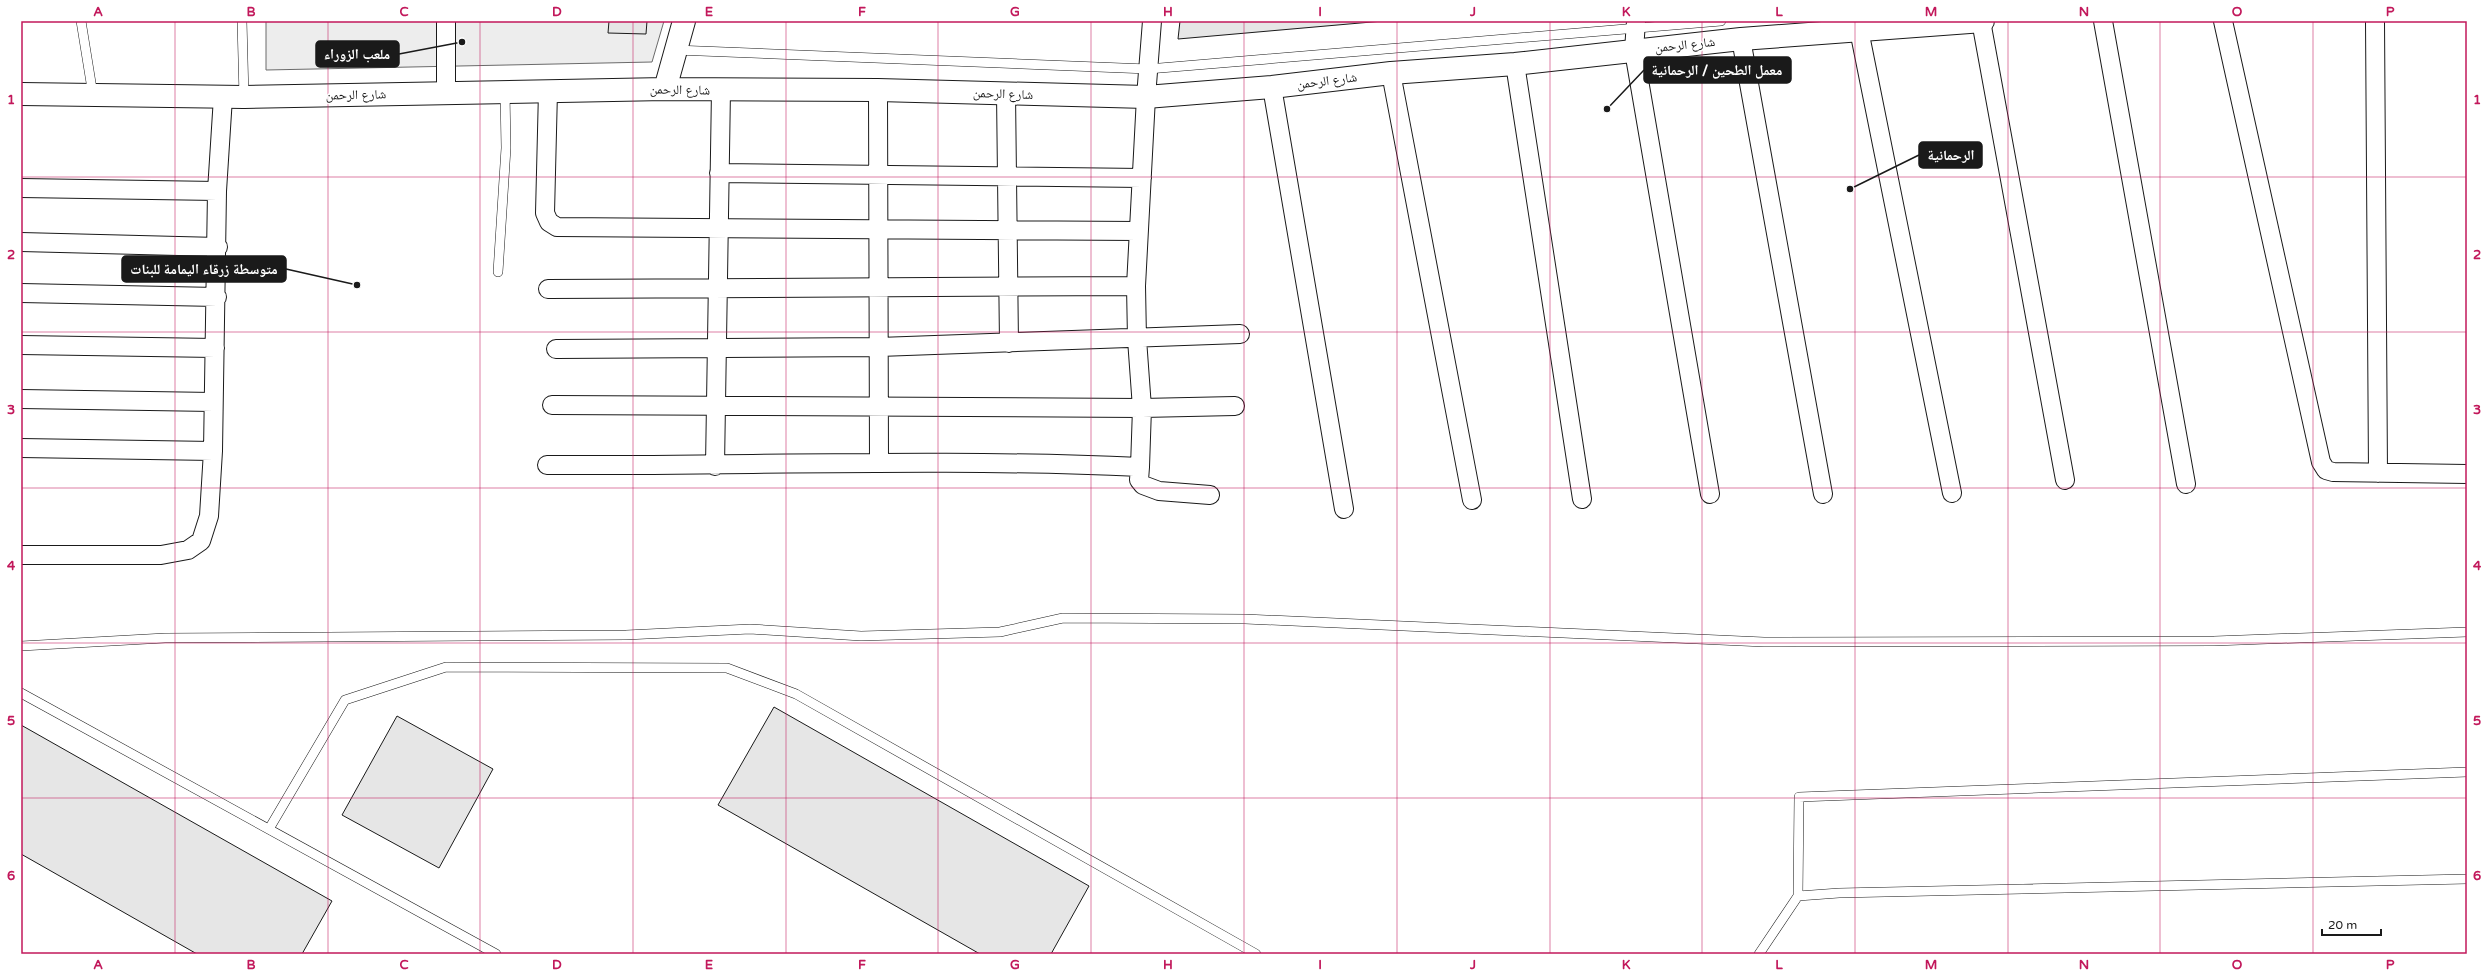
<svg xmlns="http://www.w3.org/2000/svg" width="2488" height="975" viewBox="0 0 2488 975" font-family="'Varela Round','Noto Naskh Arabic',sans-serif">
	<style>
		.built { fill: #ededed; stroke: #6a6a6a }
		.building { fill: #e6e6e6; stroke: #1a1a1a }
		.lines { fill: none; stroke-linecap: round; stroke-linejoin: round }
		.service-casing { stroke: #1a1a1a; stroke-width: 10 }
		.minor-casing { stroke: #1a1a1a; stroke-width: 20 }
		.tertiary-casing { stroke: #1a1a1a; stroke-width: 24 }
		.service { stroke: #fff; stroke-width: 9 }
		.minor { stroke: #fff; stroke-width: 18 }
		.tertiary { stroke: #fff; stroke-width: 22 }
		.grid { fill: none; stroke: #c2185b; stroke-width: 1; stroke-opacity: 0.55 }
		.labels { text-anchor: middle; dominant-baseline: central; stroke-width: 3; stroke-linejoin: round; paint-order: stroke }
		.street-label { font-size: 13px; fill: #1a1a1a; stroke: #fff }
		.leader { fill: none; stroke: #1a1a1a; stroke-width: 1.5 }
		.callout-dot { fill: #1a1a1a; stroke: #fff; stroke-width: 1.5 }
		.callout { fill: #1a1a1a; stroke: #1a1a1a; stroke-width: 1.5 }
		.callout-label { font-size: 14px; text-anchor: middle; font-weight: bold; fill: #fff }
		.neatline { fill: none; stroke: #c2185b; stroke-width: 1.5 }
		.grid-label { font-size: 13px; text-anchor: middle; font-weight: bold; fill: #c2185b }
	</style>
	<rect width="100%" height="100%" fill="#fff"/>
	<!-- built -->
	<path class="built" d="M266 21H664L652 62 266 70Z"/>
	<!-- building -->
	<path class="building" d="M609 21H647L646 34 608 33Z
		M1180 21H1383L1178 39Z
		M774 707 1089 886 1051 954H980L718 805Z
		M397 716 493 769 439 868 342 815Z
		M21 725 332 901 302 954H197L21 854Z"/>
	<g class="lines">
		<defs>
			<path id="service" d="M81 21 93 95
				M242 21 244 97
				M675 50 1148 69 1721 21
				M498 272 506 148 505 92
				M21 646 165 638 626 635 750 629 861 636 1000 632 1063 618 1245 619 1764 642 2214 641 2467 632
				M21 693 496 954
				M269 829 345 700 446 667 727 668 796 694 1256 954
				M1798 896 1799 797 2467 772
				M1759 954 1798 896 1839 893 2467 879"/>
			<path id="minor" d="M1636 21 1634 51 1710 494
				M1981 21 2065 480
				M2103 21 2186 484
				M2223 21 2321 462 2326 470 2333 472 2467 474
				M2375 21 2378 473
				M1859 30 1952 493
				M1741 39 1823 494
				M1515 64 1582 499
				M1391 73 1472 500
				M1272 87 1344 509
				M878 90 879 461
				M548 91 545 213 549 222 557 227 1139 231
				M446 93V21
				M1006 94 1009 343
				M719 173 1142 178
				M21 188 217 191
				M21 242 218 247
				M548 289 1136 286
				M21 293 217 297
				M21 345 215 348
				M556 349 879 347 1240 334
				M21 399 213 402
				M552 405 1142 408 1235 406
				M21 448 213 451
				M547 465C745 466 942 458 1140 467L1142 408 1137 339 1136 286 1146 97 1152 21
				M715 466 721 90
				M1140 467 1139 480 1143 485 1159 491 1210 495
				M21 555H161L188 550 201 541 209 516 213 451 217 191 223 97"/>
			<path id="tertiary" d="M665 89 684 21
				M21 94 244 97 665 89 878 90 1146 97 1272 87 1391 73 1515 64 1741 39 1983 21"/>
		</defs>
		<!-- service casing -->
		<use href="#service" class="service-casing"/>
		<!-- minor casing -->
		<use href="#minor" class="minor-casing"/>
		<!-- tertiary casing -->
		<use href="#tertiary" class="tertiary-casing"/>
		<!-- service -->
		<use href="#service" class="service"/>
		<!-- minor -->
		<use href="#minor" class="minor"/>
		<!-- tertiary -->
		<use href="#tertiary" class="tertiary"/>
	</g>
	<!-- grid -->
	<path class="grid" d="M175 21V954M328 21V954M480 21V954M633 21V954M786 21V954M938 21V954M1091 21V954M1244 21V954M1397 21V954M1550 21V954M1702 21V954M1855 21V954M2008 21V954M2160 21V954M2313 21V954M21 177H2467M21 332H2467M21 488H2467M21 643H2467M21 798H2467"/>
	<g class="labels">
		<!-- street labels -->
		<g class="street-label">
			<text transform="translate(1685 45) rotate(-6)">شارع الرحمن</text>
			<text transform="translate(1327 81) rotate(-7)">شارع الرحمن</text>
			<text transform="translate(680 90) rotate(1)">شارع الرحمن</text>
			<text transform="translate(1003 94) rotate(2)">شارع الرحمن</text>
			<text transform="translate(356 95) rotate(-1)">شارع الرحمن</text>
		</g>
	</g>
	<!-- callouts -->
	<path class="leader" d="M462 42L399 54M1607 109L1644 70M1850 189L1919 155M357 285L286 269"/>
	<g class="callout-dot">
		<circle cx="462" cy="42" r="4"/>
		<circle cx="1607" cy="109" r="4"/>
		<circle cx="1850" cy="189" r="4"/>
		<circle cx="357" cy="285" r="4"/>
	</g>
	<g class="callout">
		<rect x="316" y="41" width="83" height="26" rx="4"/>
		<rect x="1644" y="57" width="147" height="26" rx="4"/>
		<rect x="1919" y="142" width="63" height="26" rx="4"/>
		<rect x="122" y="256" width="164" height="26" rx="4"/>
	</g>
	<g class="callout-label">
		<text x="357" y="59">ملعب الزوراء</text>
		<text x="1717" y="75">معمل الطحين / الرحمانية</text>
		<text x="1951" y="160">الرحمانية</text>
		<text x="204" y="274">متوسطة زرقاء اليمامة للبنات</text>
	</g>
	<!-- border -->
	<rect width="2488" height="975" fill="none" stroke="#ffffff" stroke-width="44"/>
	<!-- scale -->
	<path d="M2322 929v6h59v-6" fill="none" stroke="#1a1a1a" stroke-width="2"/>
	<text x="2328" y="929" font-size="12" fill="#1a1a1a" stroke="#ffffff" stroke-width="3" paint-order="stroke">20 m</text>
	<rect x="22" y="22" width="2444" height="931" class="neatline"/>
	<g class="grid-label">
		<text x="98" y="16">A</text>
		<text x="251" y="16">B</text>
		<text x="404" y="16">C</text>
		<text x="557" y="16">D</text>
		<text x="709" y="16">E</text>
		<text x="862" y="16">F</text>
		<text x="1015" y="16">G</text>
		<text x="1168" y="16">H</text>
		<text x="1320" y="16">I</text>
		<text x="1473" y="16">J</text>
		<text x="1626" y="16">K</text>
		<text x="1779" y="16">L</text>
		<text x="1931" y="16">M</text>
		<text x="2084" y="16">N</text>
		<text x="2237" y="16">O</text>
		<text x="2390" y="16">P</text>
		<text x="11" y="104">1</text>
		<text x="2477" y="104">1</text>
		<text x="11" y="259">2</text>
		<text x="2477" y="259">2</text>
		<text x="11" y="414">3</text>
		<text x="2477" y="414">3</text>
		<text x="11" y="570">4</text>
		<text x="2477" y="570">4</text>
		<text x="11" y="725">5</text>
		<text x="2477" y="725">5</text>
		<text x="11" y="880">6</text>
		<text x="2477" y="880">6</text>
		<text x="98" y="969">A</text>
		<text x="251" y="969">B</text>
		<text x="404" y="969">C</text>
		<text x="557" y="969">D</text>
		<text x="709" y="969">E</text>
		<text x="862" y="969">F</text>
		<text x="1015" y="969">G</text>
		<text x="1168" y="969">H</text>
		<text x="1320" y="969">I</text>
		<text x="1473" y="969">J</text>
		<text x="1626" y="969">K</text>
		<text x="1779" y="969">L</text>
		<text x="1931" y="969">M</text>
		<text x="2084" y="969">N</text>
		<text x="2237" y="969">O</text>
		<text x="2390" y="969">P</text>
	</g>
</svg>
